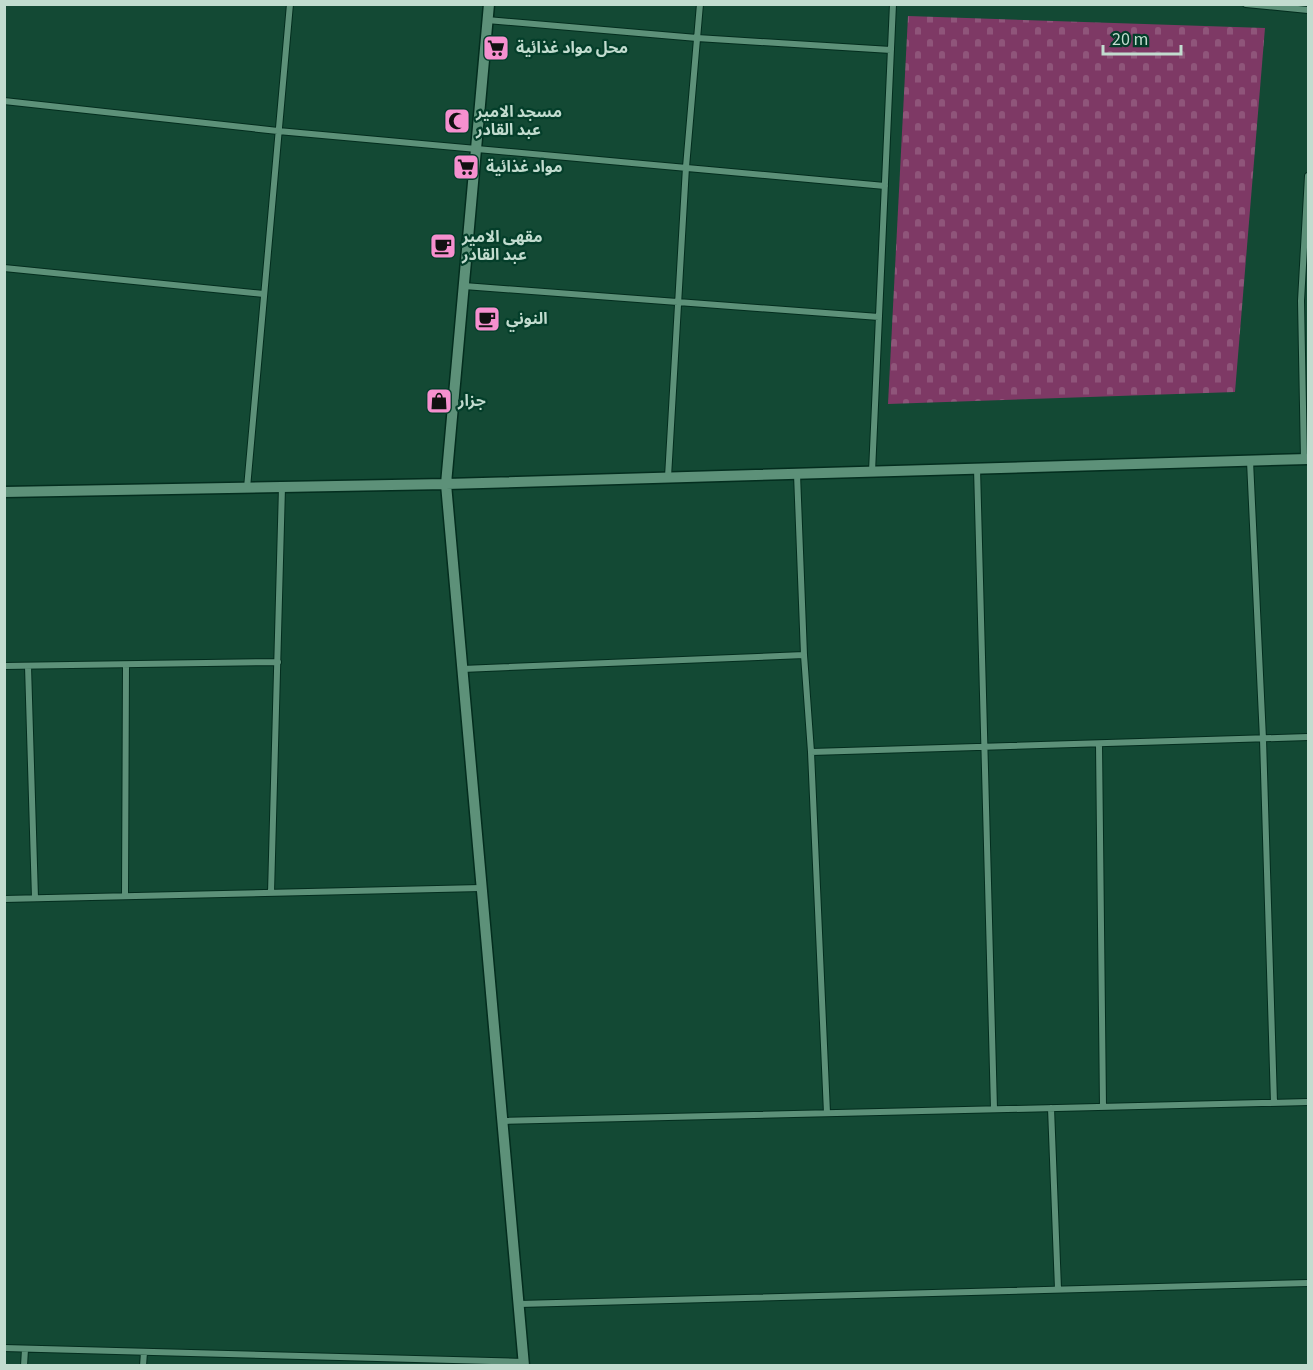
<svg xmlns="http://www.w3.org/2000/svg" width="1313" height="1370" viewBox="0 0 1313 1370" font-family="'Source Sans 3','Noto Sans Arabic',sans-serif">
	<style>
		.cemetery { fill: url(#cemetery-stones) }
		.lines { fill: none; stroke-linecap: round; stroke-linejoin: round }
		.minor-casing { stroke: #032d1e; stroke-width: 8 }
		.tertiary-casing { stroke: #032d1e; stroke-width: 13 }
		.minor { stroke: #5d9179; stroke-width: 6 }
		.tertiary { stroke: #5d9179; stroke-width: 10 }
		.labels { text-anchor: middle; dominant-baseline: central; stroke-width: 4.5; stroke-linejoin: round; paint-order: stroke }
		.poi-label { font-size: 16px; font-weight: bold; fill: #c2dccf; stroke: #043e2a; text-anchor: start }
	</style>
	<defs>
		<pattern id="cemetery-stones" width="16" height="16" patternUnits="userSpaceOnUse" patternTransform="scale(1.5)"><rect width="16" height="16" fill="#7e3965"/><path d="M2 7V4a2 2 0 0 1 4 0v3zM10 15v-3a2 2 0 0 1 4 0v3z" fill="#8f557a"/></pattern>
	</defs>
	<rect width="100%" height="100%" fill="#134934"/>
	<!-- cemetery -->
	<path class="cemetery" d="M908 16 1265 28 1235 392 888 404Z"/>
	<g class="lines">
		<defs>
			<path id="minor" d="M1246 4 1308 10
				M487 20 697 38 891 50
				M4 101 278 131 885 186
				M4 268 264 294
				M464 286 879 317
				M1304 459 1301 301 1308 176
				M1250 461 1263 739 1274 1103
				M977 468 994 1109
				M872 472 893 4
				M797 474 804 655 811 752 827 1113
				M668 477 686 167 700 4
				M247 488 290 4
				M4 666 278 662
				M28 666 35 898
				M462 669 804 655
				M1099 744 1103 1107
				M811 752 1308 737
				M271 893 282 487
				M125 896 126 665
				M4 899 481 888
				M1051 1108 1058 1289
				M502 1121 1308 1102
				M519 1304 1308 1283
				M4 1348 524 1362
				M24 1366 25 1349
				M143 1366 144 1352"/>
			<path id="tertiary" d="M489 4 446 484 524 1366
				M4 492 446 484 1308 459"/>
		</defs>
		<!-- minor casing -->
		<use href="#minor" class="minor-casing"/>
		<!-- tertiary casing -->
		<use href="#tertiary" class="tertiary-casing"/>
		<!-- minor -->
		<use href="#minor" class="minor"/>
		<!-- tertiary -->
		<use href="#tertiary" class="tertiary"/>
	</g>
	<!-- icons -->
	<defs>
		<symbol id="supermarket-square" viewBox="-11 -11 22 22"><rect x="-9" y="-9" width="18" height="18" rx="4" fill="#f690cf" stroke="#043e2a"/><path d="M-6-5.5h2.5l.6 2H6L4.5 2H-2.5L-4.4-4H-6ZM-1.5 3.2a1.3 1.3 0 1 0 .1 0ZM3 3.2a1.3 1.3 0 1 0 .1 0Z" fill="#111"/></symbol>
		<symbol id="mosque-square" viewBox="-11 -11 22 22"><rect x="-9" y="-9" width="18" height="18" rx="4" fill="#f690cf" stroke="#043e2a"/><path d="M3.5-4.9A6 6 0 1 0 3.5 4.9A5 5 0 1 1 3.5-4.9Z" fill="#111"/></symbol>
		<symbol id="cafe-square" viewBox="-11 -11 22 22"><rect x="-9" y="-9" width="18" height="18" rx="4" fill="#f690cf" stroke="#043e2a"/><path d="M-5.5-4.5H6V0H3Q3 3.5 0 3.5H-2.5Q-5.5 3.5-5.5 0ZM3-3.2v2h1.7v-2ZM-6 4.5H4V6H-6Z" fill="#111"/></symbol>
		<symbol id="shop-square" viewBox="-11 -11 22 22"><rect x="-9" y="-9" width="18" height="18" rx="4" fill="#f690cf" stroke="#043e2a"/><path d="M-5-2.5h2.3a2.7 3.5 0 0 1 5.4 0H5L5.5 6h-11ZM-1.5-2.5h3a1.5 2.3 0 0 0-3 0Z" fill="#111"/></symbol>
	</defs>
	<g fill-rule="evenodd">
		<use href="#supermarket-square" x="481" y="33" width="30" height="30"/>
		<use href="#mosque-square" x="442" y="106" width="30" height="30"/>
		<use href="#supermarket-square" x="451" y="152" width="30" height="30"/>
		<use href="#cafe-square" x="428" y="231" width="30" height="30"/>
		<use href="#cafe-square" x="472" y="304" width="30" height="30"/>
		<use href="#shop-square" x="424" y="386" width="30" height="30"/>
	</g>
	<g class="labels">
		<!-- poi labels -->
		<g class="poi-label">
			<text x="516" y="48">محل مواد غذائية</text>
			<text x="476" y="112">مسجد الامير<tspan x="476" dy="18">عبد القادر</tspan></text>
			<text x="486" y="167">مواد غذائية</text>
			<text x="462" y="237">مقهى الامير<tspan x="462" dy="18">عبد القادر</tspan></text>
			<text x="506" y="319">النوني</text>
			<text x="458" y="401">جزار</text>
		</g>
	</g>
	<!-- border -->
	<rect width="1313" height="1370" fill="none" stroke="#c2dccf" stroke-width="12"/>
	<!-- scale -->
	<path d="M1103 45v9h78v-9" fill="none" stroke="#c2dccf" stroke-width="3"/>
	<text x="1112" y="45" font-size="18" fill="#c2dccf" stroke="#043e2a" stroke-width="4.5" paint-order="stroke">20 m</text>
</svg>
